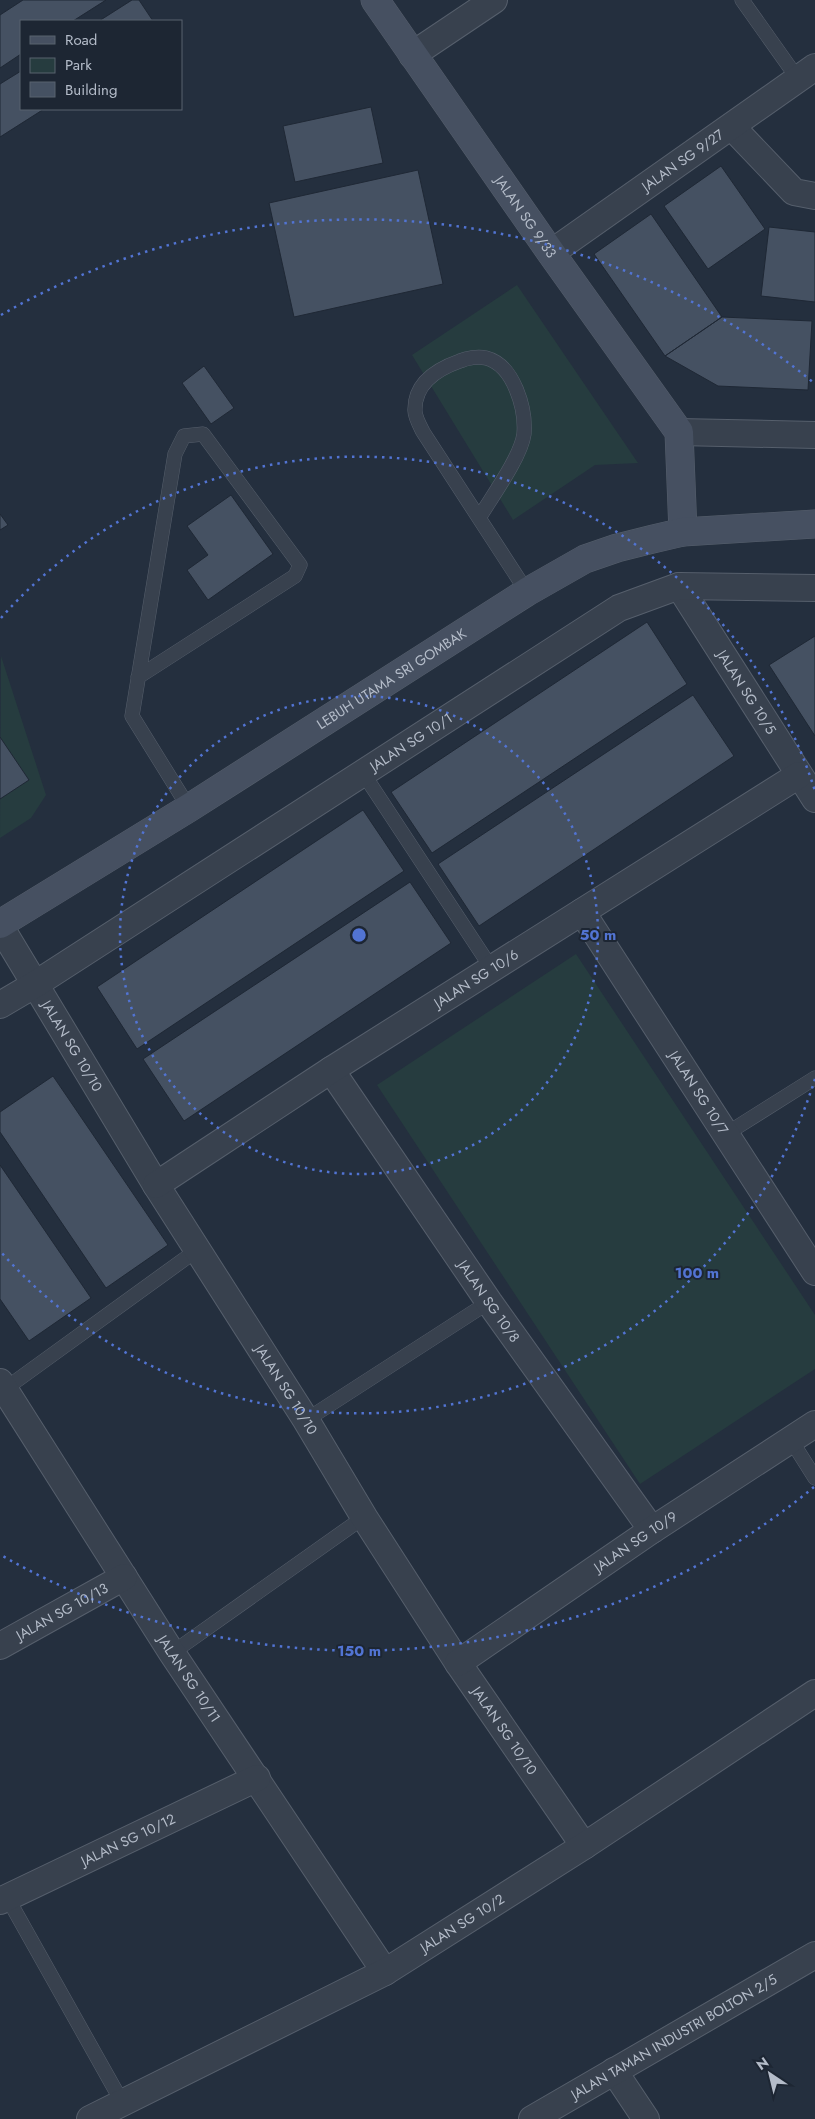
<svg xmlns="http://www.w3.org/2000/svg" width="815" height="2119" viewBox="0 0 815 2119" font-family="Jost,sans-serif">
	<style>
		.green { fill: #263c3f }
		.building { fill: #455162; stroke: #1f2835 }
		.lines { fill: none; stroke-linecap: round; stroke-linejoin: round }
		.lane-casing { stroke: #565f6c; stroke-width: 15 }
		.street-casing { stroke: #565f6c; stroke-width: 28 }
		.secondary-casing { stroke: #565f6c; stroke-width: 29 }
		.lane { stroke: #38414e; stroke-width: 14 }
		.street { stroke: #38414e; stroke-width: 26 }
		.secondary { stroke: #465061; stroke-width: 28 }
		.ring { fill: none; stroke: #5274d3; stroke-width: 2.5; stroke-dasharray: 2.5 5 }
		.labels { text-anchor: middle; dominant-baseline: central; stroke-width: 4; stroke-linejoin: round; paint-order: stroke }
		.street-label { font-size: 14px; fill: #b4bcc9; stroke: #1d2633 }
		.centre { fill: #5274d3; stroke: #1d2633; stroke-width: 2.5 }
		.ring-label { font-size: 15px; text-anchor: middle; font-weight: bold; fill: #5274d3; stroke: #1d2633; stroke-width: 4; stroke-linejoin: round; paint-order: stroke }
	</style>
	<rect width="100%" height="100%" fill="#242f3e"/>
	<!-- green -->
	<path class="green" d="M517 285 638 463 595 465 513 520 412 355Z
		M1 656 46 795 31 818 0 838Z
		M576 954 815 1315V1369L640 1484 377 1085Z"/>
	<!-- building -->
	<path class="building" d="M23 0H106L73 21H21V54L0 68V15Z
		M132 0H139L153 21H99Z
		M21 71V109H44L0 137V84Z
		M371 107 383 163 295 182 283 126Z
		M721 166 765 229 708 269 664 206Z
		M418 170 443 284 294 317 269 203Z
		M651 214 722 317 665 356 594 254Z
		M769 227 815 232V302L761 296Z
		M722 317 812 321 808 390 718 386 665 356Z
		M204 366 234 408 211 424 182 383Z
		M231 495 273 554 208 600 187 570 208 555 187 526Z
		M0 514 8 525 0 530Z
		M647 622 687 684 432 853 391 792Z
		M815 636V736L769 665Z
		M693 695 734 756 479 926 438 864Z
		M0 737 29 780 0 799Z
		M363 810 404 871 137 1049 97 987Z
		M410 882 451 943 184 1121 143 1059Z
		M53 1076 168 1245 106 1288 0 1132V1112Z
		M0 1165 91 1298 29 1341 0 1299Z"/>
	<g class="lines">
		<defs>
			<path id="lane" d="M742 0 798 79
				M479 518C491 498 521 457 524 434 526 409 514 365 486 358 478 356 467 358 460 361 437 369 414 383 415 411 415 417 420 426 423 432L527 592
				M138 677 295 576 300 565 203 434 184 436 175 454 132 716 189 808
				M363 773 492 969
				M726 1134 815 1078
				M5 1389 197 1250
				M306 1420 489 1302
				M791 1440 815 1478
				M172 1653 364 1517
				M7 1897 122 2102"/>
			<g id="street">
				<path d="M412 55 494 0"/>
				<path d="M732 127 794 192 815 196"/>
				<path id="s1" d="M551 253 815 67"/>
				<path d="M679 432 815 435"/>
				<path id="s2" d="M679 586 815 799"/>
				<path id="s3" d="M582 912 815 1272"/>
				<path id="s4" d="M0 926 156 1185 306 1420 364 1517 458 1663 584 1846"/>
				<path id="s5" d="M0 1005 34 985 619 608 679 586 815 588"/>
				<path id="s6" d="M331 1070 489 1302 652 1530"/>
				<path id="s7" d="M156 1185 331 1070 799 775"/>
				<path id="s8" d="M0 1382 172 1653 385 1972"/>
				<path id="s9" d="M0 1646 124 1577"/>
				<path id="s10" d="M458 1663 652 1530 815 1424"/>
				<path id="s11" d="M0 1901 257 1778"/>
				<path d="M614 2071 646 2119"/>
				<path id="s12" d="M90 2119 385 1972 584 1846 815 1693"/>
				<path id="s13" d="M532 2119 815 1955"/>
			</g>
			<g id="secondary">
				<path id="s14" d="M375 0 551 253 679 432 683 532"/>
				<path id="s15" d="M0 924 189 808 527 592 585 559 617 548 653 539 683 532 815 524"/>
			</g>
		</defs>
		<!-- lane casing -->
		<use href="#lane" class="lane-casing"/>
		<!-- street casing -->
		<use href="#street" class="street-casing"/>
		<!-- secondary casing -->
		<use href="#secondary" class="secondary-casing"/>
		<!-- lane -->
		<use href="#lane" class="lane"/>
		<!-- street -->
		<use href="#street" class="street"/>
		<!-- secondary -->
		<use href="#secondary" class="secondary"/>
	</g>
	<!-- distance rings -->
	<g class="ring">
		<circle cx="359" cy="935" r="239"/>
		<path d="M815 1079A478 478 0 0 1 1 1252M1 618A478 478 0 0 1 815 791"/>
		<path d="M814 1487A716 716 0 0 1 1 1555M1 315A716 716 0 0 1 814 383"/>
	</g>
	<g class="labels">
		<!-- street labels -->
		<g class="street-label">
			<text stroke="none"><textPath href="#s1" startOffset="161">JALAN SG 9/27</textPath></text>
			<text stroke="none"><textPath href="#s14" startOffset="264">JALAN SG 9/33</textPath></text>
			<text stroke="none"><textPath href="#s15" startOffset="462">LEBUH UTAMA SRI GOMBAK</textPath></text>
			<text stroke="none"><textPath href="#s2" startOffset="126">JALAN SG 10/5</textPath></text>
			<text stroke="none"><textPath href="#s5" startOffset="488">JALAN SG 10/1</textPath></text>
			<text stroke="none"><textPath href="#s7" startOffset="381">JALAN SG 10/6</textPath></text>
			<text stroke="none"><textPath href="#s4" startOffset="140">JALAN SG 10/10</textPath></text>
			<text stroke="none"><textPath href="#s3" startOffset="215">JALAN SG 10/7</textPath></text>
			<text stroke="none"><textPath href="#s6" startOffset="280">JALAN SG 10/8</textPath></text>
			<text stroke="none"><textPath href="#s4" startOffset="545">JALAN SG 10/10</textPath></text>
			<text stroke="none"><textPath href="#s10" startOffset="215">JALAN SG 10/9</textPath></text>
			<text stroke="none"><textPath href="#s9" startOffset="71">JALAN SG 10/13</textPath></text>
			<text stroke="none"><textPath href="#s8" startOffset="352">JALAN SG 10/11</textPath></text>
			<text stroke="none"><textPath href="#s4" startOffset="950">JALAN SG 10/10</textPath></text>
			<text stroke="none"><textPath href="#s11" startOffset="142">JALAN SG 10/12</textPath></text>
			<text stroke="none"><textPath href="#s12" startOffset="421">JALAN SG 10/2</textPath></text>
			<text stroke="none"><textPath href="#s13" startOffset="164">JALAN TAMAN INDUSTRI BOLTON 2/5</textPath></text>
		</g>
	</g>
	<circle cx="359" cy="935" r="8" class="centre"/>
	<g class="ring-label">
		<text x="598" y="940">50 m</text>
		<text x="697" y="1278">100 m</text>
		<text x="359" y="1656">150 m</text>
	</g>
	<!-- legend -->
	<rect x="20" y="20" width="162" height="90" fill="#1d2633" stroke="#59626f"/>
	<rect x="30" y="36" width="25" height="8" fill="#465061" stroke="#59626f"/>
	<text x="65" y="45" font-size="15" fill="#b4bcc9">Road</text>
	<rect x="30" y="58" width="25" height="15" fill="#263c3f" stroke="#59626f"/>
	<text x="65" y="70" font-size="15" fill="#b4bcc9">Park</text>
	<rect x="30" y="82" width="25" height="15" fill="#455162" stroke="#59626f"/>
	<text x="65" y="95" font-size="15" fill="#b4bcc9">Building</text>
	<!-- north arrow -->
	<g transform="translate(770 2074) rotate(325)" stroke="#1d2633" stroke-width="4" paint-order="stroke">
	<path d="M0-4L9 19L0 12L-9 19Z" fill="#b4bcc9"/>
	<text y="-8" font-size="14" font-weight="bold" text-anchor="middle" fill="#b4bcc9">N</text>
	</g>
</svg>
